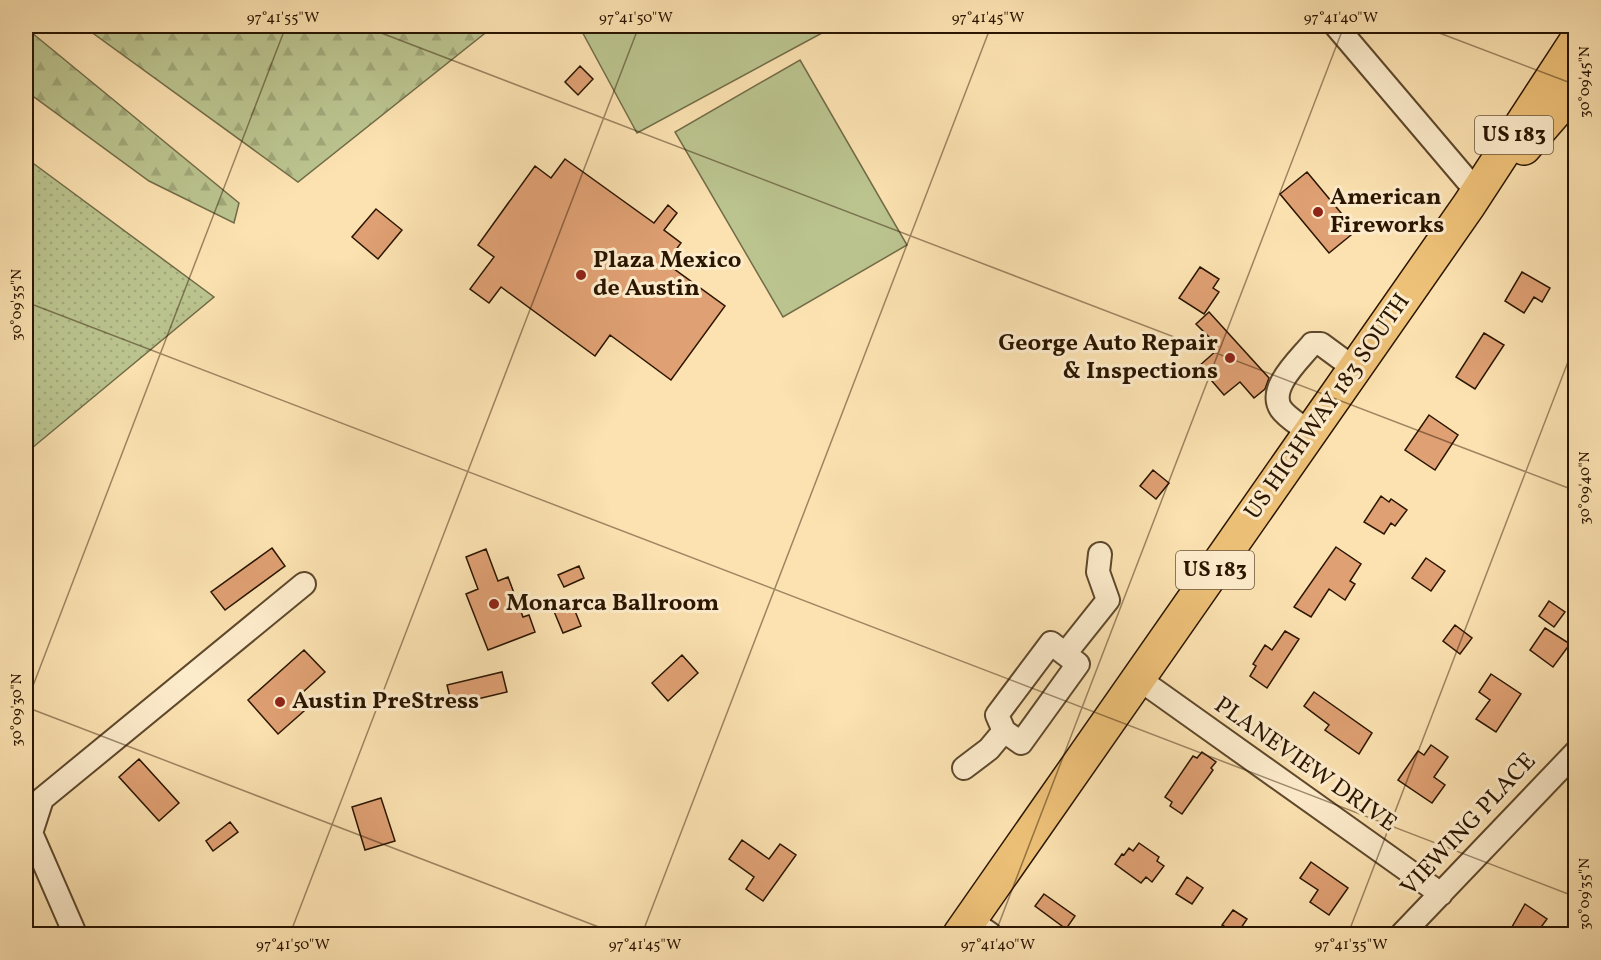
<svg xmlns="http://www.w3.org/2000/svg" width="1601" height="960" viewBox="0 0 1601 960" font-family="Vollkorn,serif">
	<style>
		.grass { fill: url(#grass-dots); stroke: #726c48; stroke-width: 1.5 }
		.forest { fill: url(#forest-firs); stroke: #726c48; stroke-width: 1.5 }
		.pitch { fill: #bbc48f; stroke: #726c48; stroke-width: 1.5 }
		.building { fill: #dfa073; stroke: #2a1500; stroke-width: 1.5 }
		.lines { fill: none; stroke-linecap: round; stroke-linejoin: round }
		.minor-casing { stroke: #5e482c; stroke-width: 26 }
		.highway-casing { stroke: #2a1500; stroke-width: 36 }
		.minor { stroke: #fdeccc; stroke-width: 22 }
		.highway { stroke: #eec178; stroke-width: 33 }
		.ticks { fill: none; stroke: #2a1500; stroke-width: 1.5; stroke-opacity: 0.45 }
		.poi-dot { fill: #8f2418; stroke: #fdeccc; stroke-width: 2 }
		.labels { text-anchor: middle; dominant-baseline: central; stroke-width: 6; stroke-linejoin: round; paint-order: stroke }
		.shield { fill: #fdeccc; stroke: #69563d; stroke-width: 1.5 }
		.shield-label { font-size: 22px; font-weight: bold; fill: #2a1500 }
		.poi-label { font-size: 24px; font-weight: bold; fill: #2a1500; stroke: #fdeccc; text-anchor: start }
		.street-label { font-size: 24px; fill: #2a1500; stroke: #fdeccc }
		.neatline { fill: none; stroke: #2a1500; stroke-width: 2 }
		.ticks-label { font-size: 15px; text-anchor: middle; fill: #2a1500 }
	</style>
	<defs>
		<pattern id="grass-dots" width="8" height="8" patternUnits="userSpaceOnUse" patternTransform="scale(1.5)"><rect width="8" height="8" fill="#bbc48f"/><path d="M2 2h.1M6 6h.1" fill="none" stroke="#a1a87a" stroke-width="1.8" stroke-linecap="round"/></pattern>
		<pattern id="forest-firs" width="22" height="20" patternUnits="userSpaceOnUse" patternTransform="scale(1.5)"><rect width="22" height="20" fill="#bbc48f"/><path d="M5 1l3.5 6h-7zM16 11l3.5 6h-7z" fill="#a1a87a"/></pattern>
	</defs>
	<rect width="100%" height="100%" fill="#fce2b1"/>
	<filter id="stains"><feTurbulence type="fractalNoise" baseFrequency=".00333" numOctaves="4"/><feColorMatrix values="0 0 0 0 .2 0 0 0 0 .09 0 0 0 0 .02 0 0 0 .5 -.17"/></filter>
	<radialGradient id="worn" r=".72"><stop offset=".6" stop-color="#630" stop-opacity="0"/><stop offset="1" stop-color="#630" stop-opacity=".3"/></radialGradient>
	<!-- grass -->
	<path class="grass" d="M26 158 214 297 26 453Z"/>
	<!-- forest -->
	<path class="forest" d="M83 26H494L298 182Z
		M26 28 239 203 234 223 149 181 26 91Z"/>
	<!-- pitch -->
	<path class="pitch" d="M579 26H835L637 133Z
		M800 60 907 245 783 317 675 132Z"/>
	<!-- building -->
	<path class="building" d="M580 66 593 79 578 95 565 82Z
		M565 159 654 223 668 205 677 213 664 230 681 243 666 263 725 306 671 380 610 335 595 356 501 287 489 303 470 289 494 257 478 245 535 166 551 178Z
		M1307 172 1356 231 1329 253 1280 194Z
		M376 209 402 230 378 259 352 237Z
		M1200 267 1219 279 1213 288 1219 292 1204 314 1179 298Z
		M1522 272 1550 288 1542 302 1534 297 1524 313 1505 301Z
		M1209 312 1269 378 1265 389 1254 398 1240 382 1224 395 1199 366 1216 351 1213 347 1216 344 1196 324Z
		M1484 333 1504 345 1475 389 1456 377Z
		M1429 415 1458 435 1435 470 1405 450Z
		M1153 470 1169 483 1156 499 1140 486Z
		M1381 496 1389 502 1391 499 1407 510 1395 526 1391 523 1384 534 1364 522Z
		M1336 547 1361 564 1350 581 1355 584 1345 600 1329 589 1311 617 1294 607Z
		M272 548 285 566 225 610 211 592Z
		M486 549 498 581 508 577 523 617 529 615 535 632 488 650 466 594 478 589 466 557Z
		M1426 558 1445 571 1431 591 1412 578Z
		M579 566 584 578 564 587 558 575Z
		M571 601 581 626 563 633 553 609Z
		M1549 601 1565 612 1554 627 1539 616Z
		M1455 625 1472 638 1460 654 1443 641Z
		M1545 628 1570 644 1553 667 1530 650Z
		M1285 631 1299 639 1267 688 1250 676 1256 666 1253 664 1265 645 1272 650Z
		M304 650 325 672 302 693 312 704 278 734 248 700Z
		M682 655 698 673 668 701 652 683Z
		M502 672 507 692 452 705 447 685Z
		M1491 674 1521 694 1496 732 1476 719 1490 700 1479 692Z
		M1314 692 1372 733 1359 754 1325 730 1329 725 1304 706Z
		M1431 745 1448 757 1434 777 1445 785 1432 803 1398 780 1418 751 1424 755Z
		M1202 752 1216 762 1211 768 1213 770 1182 814 1170 806 1172 802 1165 797 1193 756 1197 758Z
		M139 759 179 803 159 821 119 777Z
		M381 798 395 841 365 850 352 807Z
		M230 822 238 832 213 851 206 841Z
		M742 840 769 859 780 844 796 855 763 901 746 889 754 877 729 859Z
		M1139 843 1159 857 1157 861 1164 866 1152 882 1146 877 1141 883 1115 864 1122 854 1124 855 1129 848 1133 851Z
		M1311 862 1348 888 1329 915 1310 902 1318 890 1300 878Z
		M1187 877 1203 888 1192 904 1176 894Z
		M1044 894 1075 916 1066 929 1035 906Z
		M1525 904 1547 919 1536 934H1508Z
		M1233 910 1247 919 1237 934 1222 925Z"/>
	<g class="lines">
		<defs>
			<path id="minor" d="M1336 26 1477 192
				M1310 433C1302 426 1287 418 1281 409 1267 388 1300 359 1312 344H1321L1355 369
				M1065 654 1051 643 997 715 1004 731 1021 743 1078 664 1065 654 1108 600 1098 572 1100 554
				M1139 679 1441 894
				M964 768 989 749 1004 731
				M970 920 990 934
				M75 934 31 833 42 799 304 584
				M1402 934 1576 752"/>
			<path id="highway" d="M1524 148 1576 88
				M960 934 1469 205 1576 41"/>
		</defs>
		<!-- minor casing -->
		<use href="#minor" class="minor-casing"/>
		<!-- highway casing -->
		<use href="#highway" class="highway-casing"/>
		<!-- minor -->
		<use href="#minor" class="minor"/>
		<!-- highway -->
		<use href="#highway" class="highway"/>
	</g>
	<!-- ticks -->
	<path class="ticks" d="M363 26 1576 491M1421 26 1576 85M26 302 1576 897M26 704 286 26M26 707 617 934M290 934 639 26M642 934 991 26M995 934 1344 26M1348 934 1576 341"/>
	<!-- markers -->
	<g class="poi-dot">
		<circle cx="1318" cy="212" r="6"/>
		<circle cx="581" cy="275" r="6"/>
		<circle cx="1230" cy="358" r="6"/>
		<circle cx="494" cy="604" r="6"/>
		<circle cx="280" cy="702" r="6"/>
	</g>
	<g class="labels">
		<!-- shield labels -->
		<g class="shield">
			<rect x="1475" y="116" width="78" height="38" rx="4.5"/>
			<rect x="1176" y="551" width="78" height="38" rx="4.5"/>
		</g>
		<g class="shield-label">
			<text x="1514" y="135">US 183</text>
			<text x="1215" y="570">US 183</text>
		</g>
		<!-- poi labels -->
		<g class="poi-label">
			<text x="1330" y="198">American<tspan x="1330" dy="28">Fireworks</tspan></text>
			<text x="593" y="261">Plaza Mexico<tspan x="593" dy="28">de Austin</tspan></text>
			<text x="1218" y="344" text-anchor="end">George Auto Repair<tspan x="1218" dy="28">&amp; Inspections</tspan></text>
			<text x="506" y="604">Monarca Ballroom</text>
			<text x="292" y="702">Austin PreStress</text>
		</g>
		<!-- street labels -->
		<g class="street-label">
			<text transform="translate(1328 407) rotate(-55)">US HIGHWAY 183 SOUTH</text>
			<text transform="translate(1305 765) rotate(35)">PLANEVIEW DRIVE</text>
			<text transform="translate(1469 825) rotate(-47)">VIEWING PLACE</text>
		</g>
	</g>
	<!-- margin -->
	<rect width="1601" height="960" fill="none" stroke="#fce2b1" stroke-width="66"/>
	<rect x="33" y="33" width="1535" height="894" class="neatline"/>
	<g class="ticks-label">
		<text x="283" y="22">97°41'55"W</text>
		<text x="636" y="22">97°41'50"W</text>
		<text x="988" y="22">97°41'45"W</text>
		<text x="1341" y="22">97°41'40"W</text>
		<text transform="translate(1584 82) rotate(-90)" y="5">30°09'45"N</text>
		<text transform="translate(16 305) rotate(-90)" y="5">30°09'35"N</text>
		<text transform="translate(1584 488) rotate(-90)" y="5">30°09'40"N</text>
		<text transform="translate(16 710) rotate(-90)" y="5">30°09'30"N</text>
		<text transform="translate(1584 894) rotate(-90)" y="5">30°09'35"N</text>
		<text x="293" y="949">97°41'50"W</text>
		<text x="645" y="949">97°41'45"W</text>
		<text x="998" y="949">97°41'40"W</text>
		<text x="1351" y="949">97°41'35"W</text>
	</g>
	<rect width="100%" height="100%" filter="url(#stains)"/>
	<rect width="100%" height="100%" fill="url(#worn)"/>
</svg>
